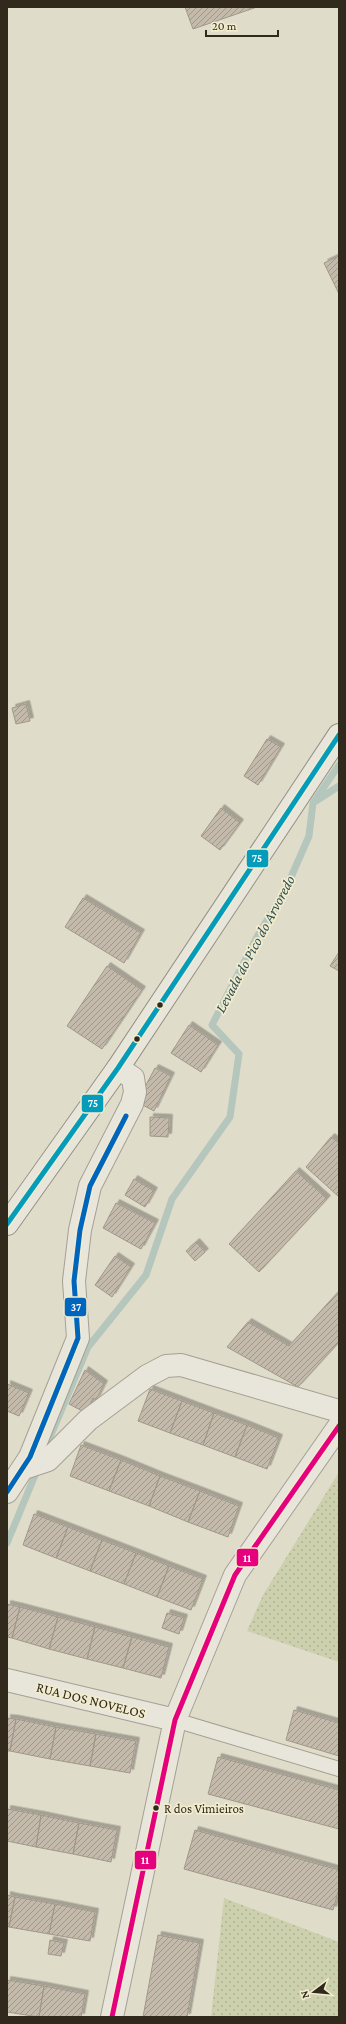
<svg xmlns="http://www.w3.org/2000/svg" width="346" height="2024" viewBox="0 0 346 2024" font-family="'Crimson Pro',serif">
	<style>
		.grass { fill: url(#grass-dots) }
		.lines { fill: none; stroke-linecap: round; stroke-linejoin: round }
		.stream { stroke: #b5c6bd; stroke-width: 7 }
		.building { fill: url(#building-hatch); stroke: #a0988a; filter: url(#shadow) }
		.lane-casing { stroke: #a5a093; stroke-width: 16 }
		.street-casing { stroke: #a5a093; stroke-width: 24 }
		.secondary-casing { stroke: #949083; stroke-width: 24 }
		.lane { stroke: #e8e6db; stroke-width: 14 }
		.street { stroke: #e8e6db; stroke-width: 22 }
		.secondary { stroke: #e8e6db; stroke-width: 22 }
		.bus-1-casing { stroke: #f2ecce; stroke-width: 8 }
		.bus-2-casing { stroke: #f2ecce; stroke-width: 8 }
		.bus-3-casing { stroke: #f2ecce; stroke-width: 8 }
		.bus-1 { stroke: #059cbc; stroke-width: 5 }
		.bus-2 { stroke: #e5007d; stroke-width: 5 }
		.bus-3 { stroke: #0065bd; stroke-width: 5 }
		.bus-dot { fill: #32291d; stroke: #f2ecce; stroke-width: 1.5 }
		.labels { text-anchor: middle; dominant-baseline: central; stroke-width: 3.5; stroke-linejoin: round; paint-order: stroke }
		.bus-label { font-size: 13px; fill: #32291d; stroke: #f2ecce; text-anchor: start }
		.street-label { font-size: 14px; fill: #32291d; stroke: #f2ecce }
		.water-label { font-size: 15px; font-style: italic; fill: #2d4f51; stroke: #f2ecce }
		.line-badge { stroke: #f2ecce; stroke-width: 1.5 }
		.badge-label { font-size: 11px; text-anchor: middle; font-weight: bold; fill: #fff }
	</style>
	<defs>
		<pattern id="grass-dots" width="8" height="8" patternUnits="userSpaceOnUse"><rect width="8" height="8" fill="#ccd0ad"/><path d="M2 2h.1M6 6h.1" fill="none" stroke="#b0b394" stroke-width="1.8" stroke-linecap="round"/></pattern>
		<pattern id="building-hatch" width="6" height="6" patternUnits="userSpaceOnUse"><rect width="6" height="6" fill="#c3baab"/><path d="M-1 1l2-2M0 6l6-6M5 7l2-2" fill="none" stroke="#9f978b"/></pattern>
		<filter id="shadow"><feDropShadow dx="3.5" dy="-3.5" stdDeviation="0" flood-color="#0004"/></filter>
	</defs>
	<rect width="100%" height="100%" fill="#e0dcca"/>
	<!-- grass -->
	<path class="grass" d="M339 1472V1662L247 1631 263 1595Z
		M224 1898 339 1942V2017H211Z"/>
	<g class="lines">
		<!-- stream -->
		<path class="stream" d="M316 801 339 786
			M43 1454 88 1347 146 1275 172 1199 230 1117 239 1054 212 1025 258 935 285 891 309 836 313 803 339 765
			M7 1543 38 1468"/>
	</g>
	<!-- building -->
	<path class="building" d="M185 7H257L193 29Z
		M339 256V294L324 263Z
		M26 704 30 721 16 724 12 708Z
		M267 739 281 747 258 785 244 776Z
		M221 808 240 823 220 850 201 836Z
		M83 898 141 933 124 963 65 927Z
		M339 952V971L330 966Z
		M107 966 142 990 102 1049 67 1026Z
		M189 1025 218 1045 201 1072 171 1053Z
		M155 1068 171 1076 154 1111 137 1102Z
		M150 1117 169 1118 168 1137 150 1136Z
		M331 1137 339 1143V1197L306 1167Z
		M296 1171 327 1199 259 1272 229 1244Z
		M134 1179 154 1191 145 1207 125 1195Z
		M116 1203 155 1223 141 1249 103 1228Z
		M196 1242 205 1252 195 1261 186 1251Z
		M115 1256 131 1267 112 1297 95 1285Z
		M339 1291V1342L298 1387 227 1347 248 1322 289 1346Z
		M85 1370 104 1384 96 1400 93 1398 86 1413 69 1404Z
		M7 1384 29 1393 19 1416 7 1411Z
		M150 1389 182 1401 170 1433 138 1421Z
		M182 1401 214 1413 203 1445 170 1433Z
		M214 1413 247 1425 235 1457 203 1445Z
		M247 1425 279 1438 267 1469 235 1457Z
		M81 1445 121 1460 109 1491 70 1476Z
		M121 1460 160 1476 149 1506 109 1491Z
		M160 1476 200 1491 188 1522 149 1506Z
		M200 1491 239 1506 228 1537 188 1522Z
		M34 1514 68 1527 56 1558 23 1545Z
		M68 1527 102 1540 90 1571 56 1558Z
		M102 1540 136 1553 124 1584 90 1571Z
		M136 1553 169 1566 157 1597 124 1584Z
		M169 1566 203 1579 191 1610 157 1597Z
		M7 1604 20 1607 12 1638 7 1637Z
		M20 1607 58 1617 49 1649 12 1638Z
		M167 1613 184 1618 179 1634 162 1628Z
		M58 1617 95 1627 87 1659 49 1649Z
		M95 1627 132 1637 123 1668 87 1659Z
		M132 1637 169 1647 161 1678 123 1668Z
		M294 1710 339 1723V1756L286 1740Z
		M7 1718 16 1719 10 1751H7Z
		M16 1719 56 1727 50 1759 10 1751Z
		M56 1727 96 1734 90 1766 50 1759Z
		M96 1734 136 1741 130 1773 90 1766Z
		M218 1757 339 1790V1829L208 1794Z
		M7 1809 41 1815 36 1847 7 1841Z
		M41 1815 79 1823 73 1854 36 1847Z
		M79 1823 117 1830 111 1862 73 1854Z
		M195 1830 339 1870V1888L333 1910 184 1869Z
		M7 1895 15 1897 9 1927 7 1926Z
		M15 1897 55 1904 49 1934 9 1927Z
		M55 1904 95 1912 90 1941 49 1934Z
		M158 1935 200 1943 187 2017H143Z
		M50 1940 64 1943 61 1956 48 1954Z
		M7 1980 44 1986 39 2017 7 2012Z
		M44 1986 85 1994 81 2017H39Z"/>
	<g class="lines">
		<defs>
			<path id="lane" d="M175 1720 339 1769"/>
			<path id="street" d="M24 1468 48 1460 88 1420 147 1376 166 1366 181 1365 339 1411
				M7 1492 30 1457 78 1338 74 1281 80 1230 90 1186 132 1104 135 1092 133 1078 118 1068
				M7 1680 175 1720
				M112 2017 175 1720 235 1575 339 1426"/>
			<path id="secondary" d="M7 1224 118 1068 339 735"/>
		</defs>
		<!-- lane casing -->
		<use href="#lane" class="lane-casing"/>
		<!-- street casing -->
		<use href="#street" class="street-casing"/>
		<!-- secondary casing -->
		<use href="#secondary" class="secondary-casing"/>
		<!-- lane -->
		<use href="#lane" class="lane"/>
		<!-- street -->
		<use href="#street" class="street"/>
		<!-- secondary -->
		<use href="#secondary" class="secondary"/>
		<defs>
			<path id="bus-1" d="M7 1224 118 1068 339 735"/>
			<path id="bus-2" d="M112 2017 175 1720 235 1575 339 1426"/>
			<path id="bus-3" d="M7 1492 30 1457 78 1338 74 1281 80 1230 90 1186 126 1116"/>
		</defs>
		<!-- bus-1 casing -->
		<use href="#bus-1" class="bus-1-casing"/>
		<!-- bus-2 casing -->
		<use href="#bus-2" class="bus-2-casing"/>
		<!-- bus-3 casing -->
		<use href="#bus-3" class="bus-3-casing"/>
		<!-- bus-1 -->
		<use href="#bus-1" class="bus-1"/>
		<!-- bus-2 -->
		<use href="#bus-2" class="bus-2"/>
		<!-- bus-3 -->
		<use href="#bus-3" class="bus-3"/>
	</g>
	<!-- markers -->
	<g class="bus-dot">
		<circle cx="160" cy="1005" r="3.5"/>
		<circle cx="137" cy="1039" r="3.5"/>
		<circle cx="156" cy="1808" r="3.5"/>
	</g>
	<g class="labels">
		<!-- bus labels -->
		<g class="bus-label">
			<text x="164" y="1808">R dos Vimieiros</text>
		</g>
		<!-- street labels -->
		<g class="street-label">
			<text transform="translate(91 1700) rotate(14)">RUA DOS NOVELOS</text>
		</g>
		<!-- water labels -->
		<g class="water-label">
			<text transform="translate(255 944) rotate(-62)">Levada do Pico do Arvoredo</text>
		</g>
	</g>
	<g class="line-badge">
		<rect x="246" y="849" width="23" height="19" rx="4" fill="#059cbc"/>
		<rect x="81" y="1094" width="23" height="19" rx="4" fill="#059cbc"/>
		<rect x="64" y="1297" width="23" height="20" rx="4" fill="#0065bd"/>
		<rect x="236" y="1548" width="23" height="19" rx="4" fill="#e5007d"/>
		<rect x="134" y="1850" width="23" height="20" rx="4" fill="#e5007d"/>
	</g>
	<g class="badge-label">
		<text x="257" y="862">75</text>
		<text x="93" y="1107">75</text>
		<text x="76" y="1311">37</text>
		<text x="247" y="1562">11</text>
		<text x="145" y="1864">11</text>
	</g>
	<!-- border -->
	<rect width="346" height="2024" fill="none" stroke="#32291d" stroke-width="16"/>
	<!-- north arrow -->
	<g transform="translate(314 1992) rotate(254)" stroke="#f2ecce" stroke-width="3" paint-order="stroke">
	<path d="M0-3L7 15L0 10L-7 15Z" fill="#32291d"/>
	<text y="-6" font-size="11" font-weight="bold" text-anchor="middle" fill="#32291d">N</text>
	</g>
	<!-- scale -->
	<path d="M206 30v6h72v-6" fill="none" stroke="#32291d" stroke-width="2"/>
	<text x="212" y="30" font-size="12" fill="#32291d" stroke="#f2ecce" stroke-width="3" paint-order="stroke">20 m</text>
</svg>
